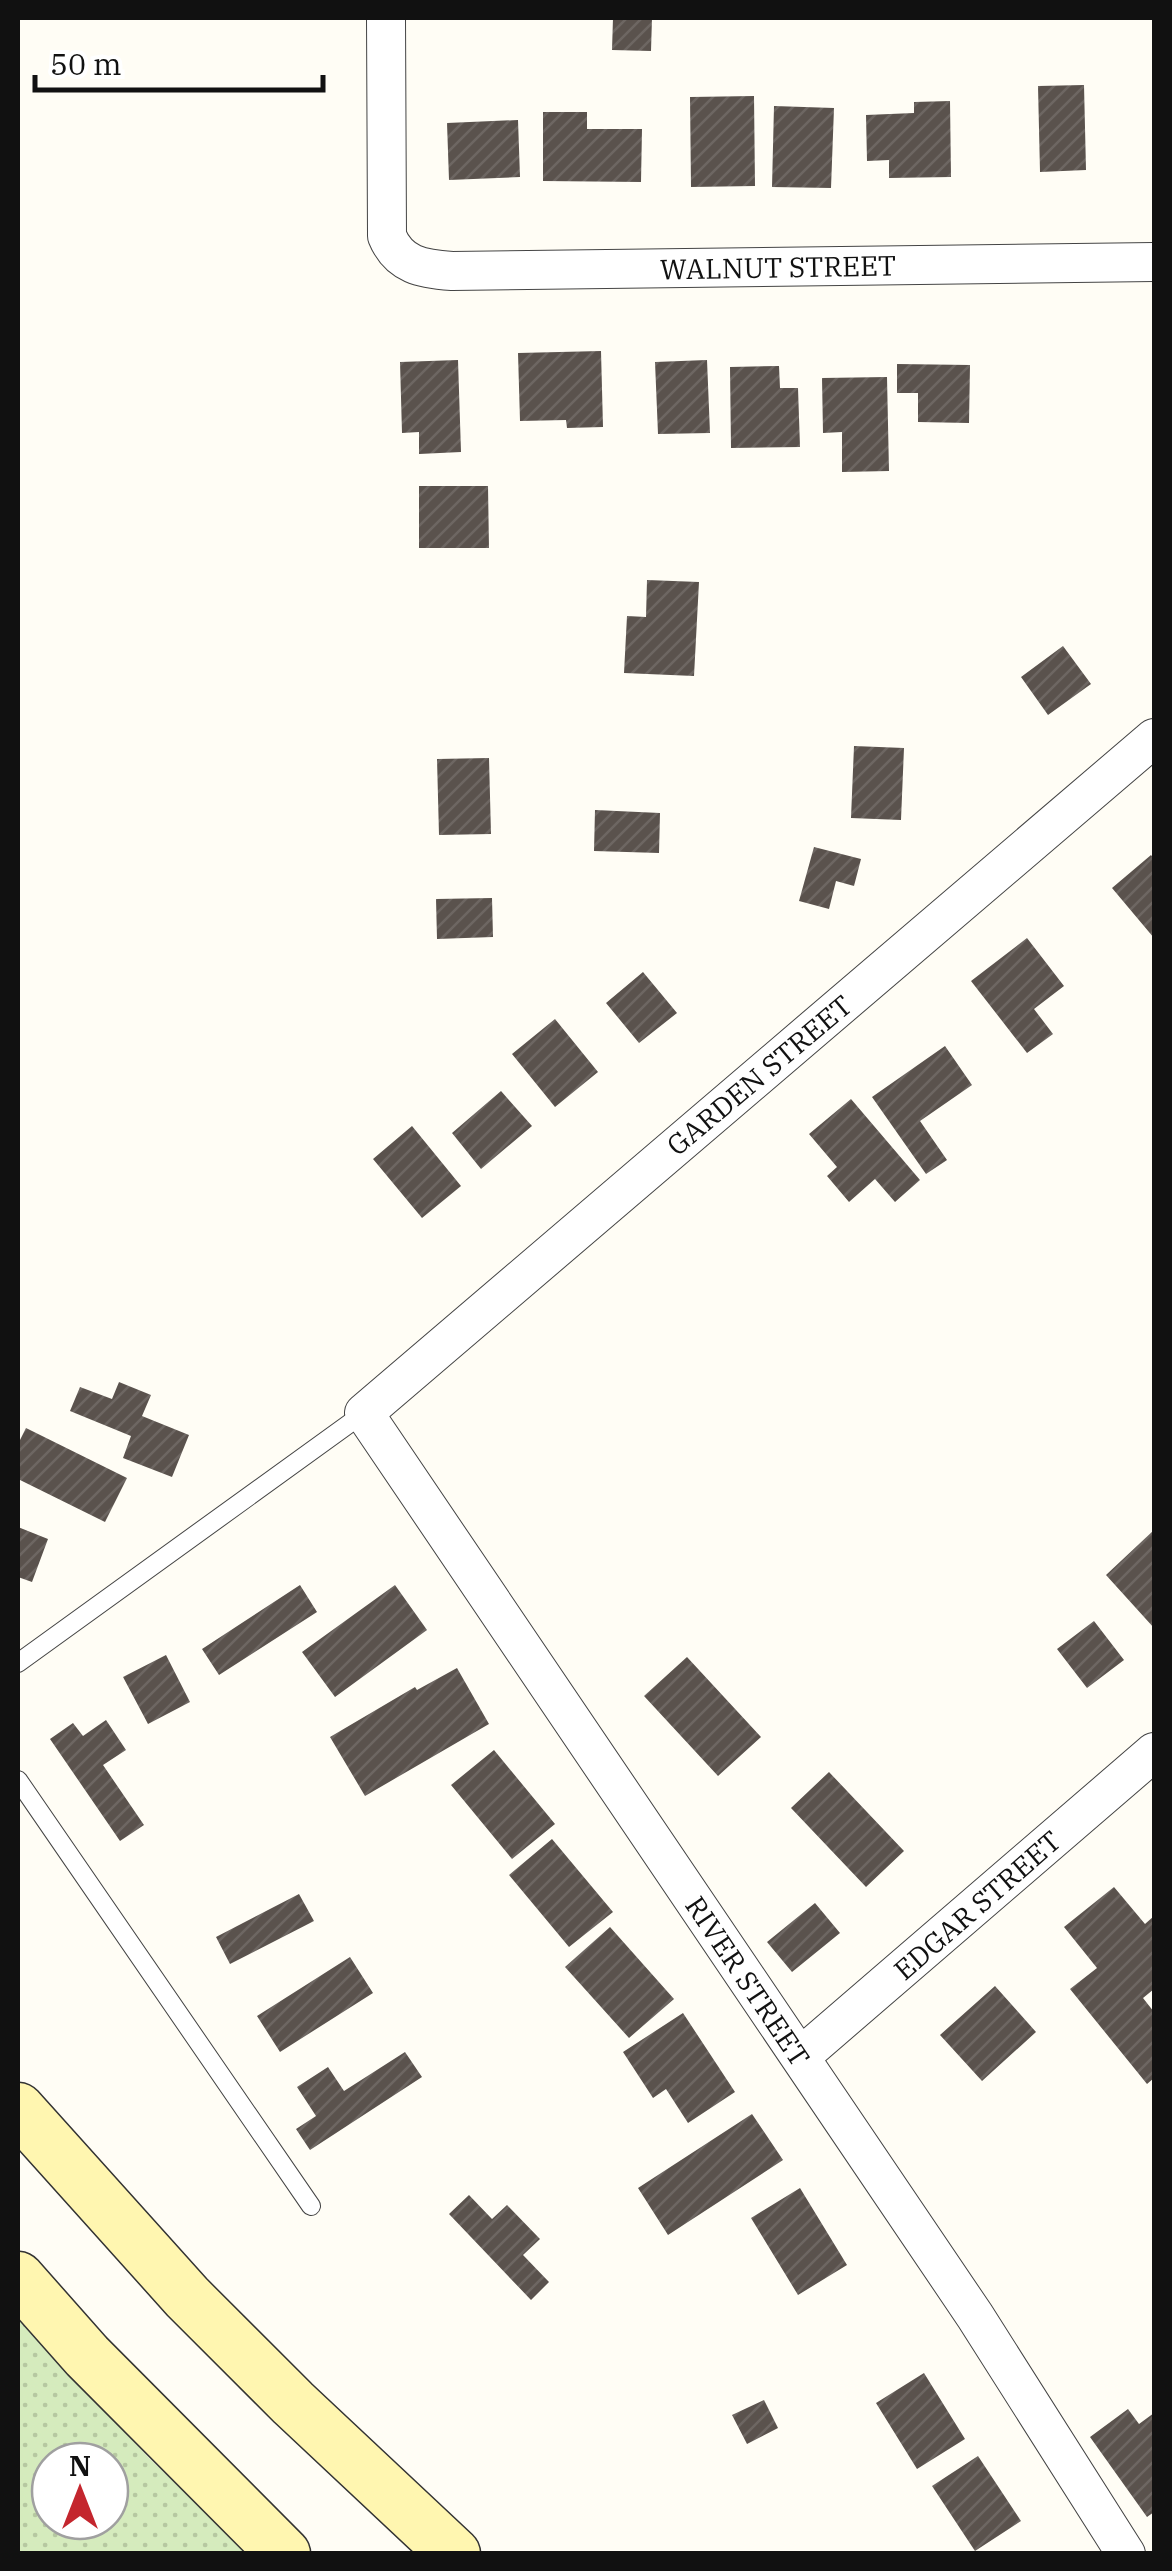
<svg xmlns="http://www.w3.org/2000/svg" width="1172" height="2571" viewBox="0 0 1172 2571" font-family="'IBM Plex Serif',serif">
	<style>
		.grass { fill: url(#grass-dots); fill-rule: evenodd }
		.building { fill: url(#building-hatch) }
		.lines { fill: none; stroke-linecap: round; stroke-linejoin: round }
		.lane-casing { stroke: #444; stroke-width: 20 }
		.street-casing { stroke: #444; stroke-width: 40 }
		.secondary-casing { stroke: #333; stroke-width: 55 }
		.lane { stroke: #fff; stroke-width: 18 }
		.street { stroke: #fff; stroke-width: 38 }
		.secondary { stroke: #fff6b0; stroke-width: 52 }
		.labels { text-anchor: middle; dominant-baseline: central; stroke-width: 10; stroke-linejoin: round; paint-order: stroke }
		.street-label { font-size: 28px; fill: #111; stroke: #fff }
	</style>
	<defs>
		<pattern id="grass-dots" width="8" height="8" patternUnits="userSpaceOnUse" patternTransform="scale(2.5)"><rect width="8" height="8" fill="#d5ebbd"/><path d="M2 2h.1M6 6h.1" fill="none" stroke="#b6c8a1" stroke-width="1.8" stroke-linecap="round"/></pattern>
		<pattern id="building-hatch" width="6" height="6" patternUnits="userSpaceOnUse" patternTransform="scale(2.5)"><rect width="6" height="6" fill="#5a524d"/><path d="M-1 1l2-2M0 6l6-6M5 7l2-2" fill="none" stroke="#6d6662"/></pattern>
	</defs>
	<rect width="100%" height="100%" fill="#fffdf5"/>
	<!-- grass -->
	<path class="grass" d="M18 2317 149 2458 248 2553H18ZM50 2461H110V2521H50Z"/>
	<!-- building -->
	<path class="building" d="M613 18H652L651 51 612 50Z
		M1084 85 1086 170 1040 172 1038 86Z
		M754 96 755 186 691 187 690 97Z
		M950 101 951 177 889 178V160L867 161 866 115 914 113V102Z
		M774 106 834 108 831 188 772 187Z
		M543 112H587V129H642L641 182 543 181Z
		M518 120 520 177 449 180 447 123Z
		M601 351 603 427 567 428 566 420 520 421 518 353Z
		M458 360 461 452 419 454V432L402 433 400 362Z
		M707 360 710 433 658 434 655 362Z
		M897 364 970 365 969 423 918 422V393H897Z
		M779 366 780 388H798L800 447 731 448 730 367Z
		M887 377 889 471 842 472V432L823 433 822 378Z
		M419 486H488L489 548H419Z
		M647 580 699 582 694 676 624 673 627 616 646 617Z
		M1063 646 1091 684 1048 715 1021 677Z
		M854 746 904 748 901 820 851 818Z
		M489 758 491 834 439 835 437 759Z
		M595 810 660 813 659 853 594 851Z
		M814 847 861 859 854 886 836 881 829 909 799 901Z
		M1151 855 1154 859V938L1112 888Z
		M492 898 493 937 437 939 436 899Z
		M1027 938 1064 986 1034 1009 1053 1034 1027 1053 971 981Z
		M643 972 677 1013 639 1043 606 1003Z
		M555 1019 598 1072 555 1107 512 1054Z
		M945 1046 972 1085 920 1121 947 1160 926 1174 872 1097Z
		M501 1091 532 1126 481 1169 452 1133Z
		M851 1099 920 1180 895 1202 875 1179 849 1202 827 1176 837 1167 809 1134Z
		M412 1126 461 1186 422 1218 373 1159Z
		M119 1382 151 1395 142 1416 189 1435 172 1477 123 1458 131 1436 70 1411 80 1387 112 1399Z
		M26 1428 127 1478 105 1522 18 1479V1444Z
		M18 1527 48 1539 32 1582 18 1577Z
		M1154 1530V1628L1106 1575Z
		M300 1585 317 1612 219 1675 202 1649Z
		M395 1585 427 1630 335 1697 302 1652Z
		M1094 1621 1124 1660 1087 1688 1057 1649Z
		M166 1655 190 1702 148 1724 123 1677Z
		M687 1657 761 1737 718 1776 644 1696Z
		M457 1668 489 1724 365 1796 330 1737 415 1687 417 1690Z
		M106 1720 126 1750 103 1765 144 1825 120 1841 50 1739 73 1723 83 1736Z
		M494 1750 555 1824 512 1859 451 1785Z
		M829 1772 904 1851 866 1887 791 1808Z
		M552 1839 613 1912 569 1947 509 1875Z
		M1114 1887 1145 1924 1154 1916V1989L1143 1998 1154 2012V2078L1147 2084 1070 1989 1097 1968 1064 1927Z
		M299 1894 314 1921 230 1964 216 1937Z
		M815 1903 840 1933 792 1972 767 1942Z
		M610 1927 674 1999 629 2038 565 1967Z
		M350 1957 373 1993 280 2052 257 2016Z
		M995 1986 1036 2032 982 2081 940 2035Z
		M683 2013 735 2092 688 2123 666 2089 653 2098 623 2052Z
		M405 2052 422 2077 310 2150 296 2129 316 2116 297 2087 328 2067 344 2091Z
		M752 2114 783 2160 668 2235 638 2188Z
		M800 2188 847 2265 798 2295 751 2218Z
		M469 2195 492 2219 507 2205 540 2239 523 2255 549 2282 531 2300 449 2214Z
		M924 2373 965 2439 917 2469 876 2403Z
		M764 2400 778 2428 747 2444 732 2415Z
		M1128 2409 1139 2424 1154 2413V2512L1147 2517 1090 2437Z
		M978 2456 1021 2521 975 2551 932 2486Z"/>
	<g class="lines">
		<defs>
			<path id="lane" d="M18 1663 364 1413
				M18 1780 311 2206"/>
			<path id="street" d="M386 18 387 236C399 265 422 269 452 271L1154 262
				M800 2057 1154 1752
				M1126 2554 975 2316 364 1413 1154 738"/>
			<path id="secondary" d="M18 2109 187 2297 293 2403 454 2554
				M18 2278 87 2356 284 2554"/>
		</defs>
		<!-- lane casing -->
		<use href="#lane" class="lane-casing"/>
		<!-- street casing -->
		<use href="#street" class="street-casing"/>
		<!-- secondary casing -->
		<use href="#secondary" class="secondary-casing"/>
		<!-- lane -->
		<use href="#lane" class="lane"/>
		<!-- street -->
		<use href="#street" class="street"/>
		<!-- secondary -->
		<use href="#secondary" class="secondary"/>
	</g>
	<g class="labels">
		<!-- street labels -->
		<g class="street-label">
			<text transform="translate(778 267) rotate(-1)">WALNUT STREET</text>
			<text transform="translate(759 1075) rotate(-40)">GARDEN STREET</text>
			<text transform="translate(977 1905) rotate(-41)">EDGAR STREET</text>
			<text transform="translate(748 1981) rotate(56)">RIVER STREET</text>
		</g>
	</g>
	<!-- border -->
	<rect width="1172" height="2571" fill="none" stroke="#111111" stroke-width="40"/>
	<!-- north arrow -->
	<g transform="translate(80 2491)"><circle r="48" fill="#ffffff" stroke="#a0a0a0" stroke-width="2.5"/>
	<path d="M0-8L18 38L0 25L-18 38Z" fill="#c4262e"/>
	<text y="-15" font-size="28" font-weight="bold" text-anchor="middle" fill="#111111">N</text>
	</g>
	<!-- scale -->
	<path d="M35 75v15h288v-15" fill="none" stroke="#111111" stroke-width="5"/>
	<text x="50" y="75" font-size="30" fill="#111111" stroke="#ffffff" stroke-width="8" paint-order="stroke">50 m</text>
</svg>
